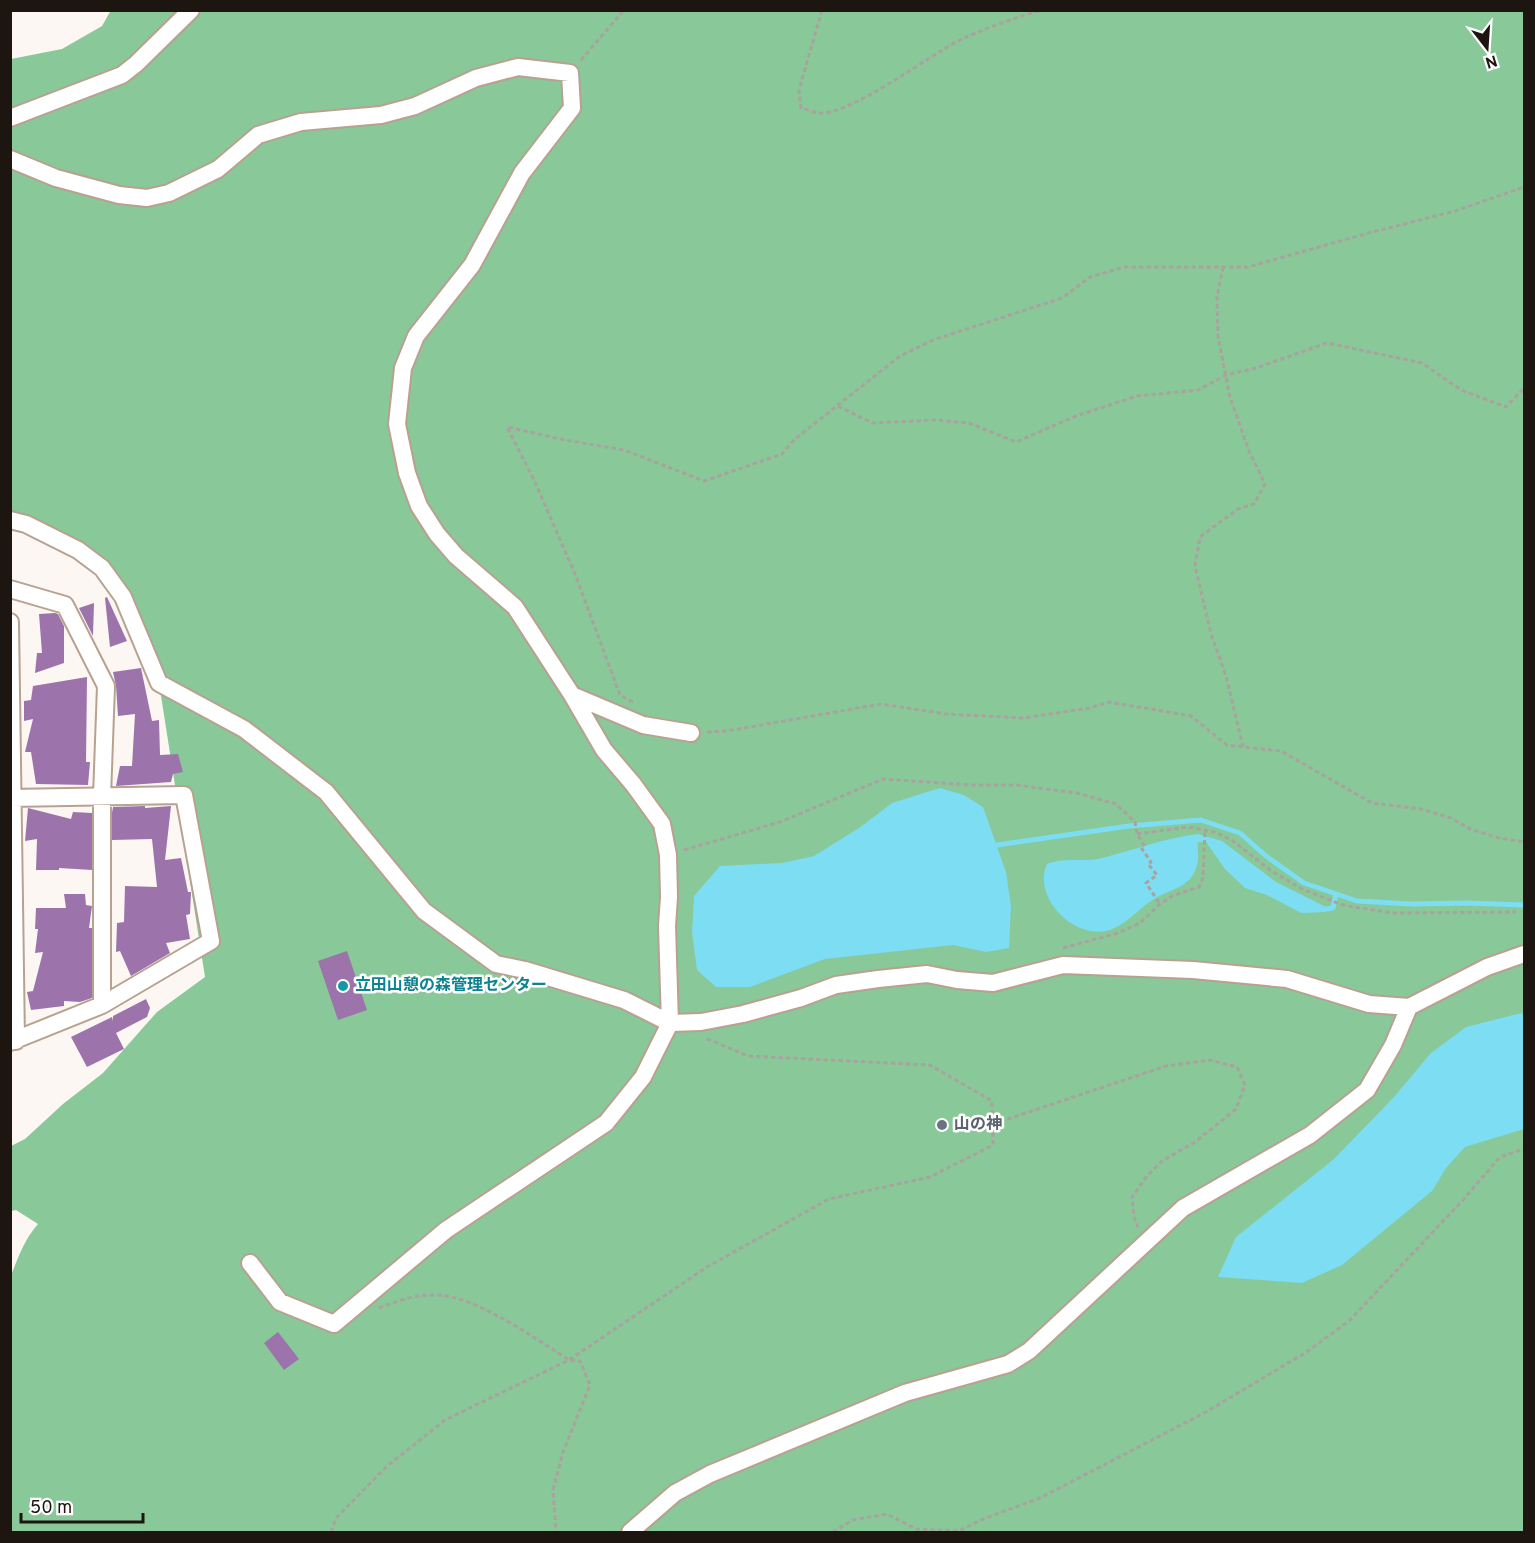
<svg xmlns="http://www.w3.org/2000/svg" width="1535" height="1543" viewBox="0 0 1535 1543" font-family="Overpass,'Noto Sans JP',sans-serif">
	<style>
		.forest { fill: #89c898 }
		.water { fill: #7dddf2 }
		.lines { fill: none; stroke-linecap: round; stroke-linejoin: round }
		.stream { stroke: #7dddf2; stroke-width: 5 }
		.building { fill: #9d73ac }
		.minor-casing { stroke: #b8a190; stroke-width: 20 }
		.path { stroke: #a9a39e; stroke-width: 3; stroke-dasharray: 4.5 3; stroke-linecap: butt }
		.minor { stroke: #fff; stroke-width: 16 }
		.culture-dot { fill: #0f9aa8; stroke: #fff; stroke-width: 2 }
		.worship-dot { fill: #6b7280; stroke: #fff; stroke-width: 2 }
		.labels { text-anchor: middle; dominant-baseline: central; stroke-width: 5; stroke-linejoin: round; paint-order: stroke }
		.culture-label { font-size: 16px; font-weight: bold; fill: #0d838f; stroke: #fff; text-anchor: start }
		.worship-label { font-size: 16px; font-weight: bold; fill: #5b616d; stroke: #fff; text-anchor: start }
	</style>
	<rect width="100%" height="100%" fill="#fcf7f3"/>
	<!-- forest -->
	<path class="forest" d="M111 10 1524 11V1532H11L10 1278C18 1258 24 1240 38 1224L16 1210 11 1211V1146L25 1139 63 1104 103 1073 157 1012 205 977 159 683 102 568 11 520V59L62 49 102 26Z"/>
	<!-- water -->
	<path class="water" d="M940 788 964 795 983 807 1006 872 1011 906 1009 948 986 952 953 945 825 959 750 987H716L697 970 692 933 694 896 720 866 782 863 814 856 859 828 892 803Z
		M1198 834 1222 841 1276 882 1326 907V912L1301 913 1267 895 1245 888 1225 869 1206 842H1198C1197 847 1199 854 1198 860 1194 887 1175 887 1156 898 1139 907 1127 926 1106 931 1072 938 1032 896 1047 864 1064 857 1080 862 1098 859 1131 851 1164 838 1198 834Z
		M1521 1013 1524 1015V1129L1465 1147 1446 1168 1432 1191 1342 1265 1302 1283 1218 1277 1236 1237 1334 1159 1393 1098 1431 1053 1466 1027Z"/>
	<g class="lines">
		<!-- stream -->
		<path class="stream" d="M997 845 1129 826 1201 820 1240 833 1266 856 1304 883 1357 901 1412 904 1467 903 1524 905
			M1326 909 1333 908 1336 894"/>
	</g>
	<!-- building -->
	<path class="building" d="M107 597 127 641 110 647 105 598Z
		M94 603 93 636 79 608Z
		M55 613 58 614 64 626V663L35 673 37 653H42L39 614Z
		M141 668 152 721 159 720 160 755 178 754 183 772 173 774 171 782 116 786 120 766H132L135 714 118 716 116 686 113 672Z
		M87 677 86 762H90L88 785 36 784 31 752H25L33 719 24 721V701L31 700 33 686Z
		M145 806V808L171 806 165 860 181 858 188 892H191L190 914 186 915 190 939 166 943 170 953 131 976 120 951 116 952 117 923 124 922 125 886 157 887 152 839 112 840V813L113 807Z
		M28 808 71 819 73 812 92 813V870L59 868V870H36L37 839 25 841Z
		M64 894H85L86 905 92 906 89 928H92V998L80 1002 64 1001V1006L31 1010 27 992 33 991 43 952 35 953 38 929H35L36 908H66Z
		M347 951 367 1010 338 1020 318 961Z
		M146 999 150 1008 147 1017 116 1033 124 1049 87 1067 71 1037 112 1017 113 1021V1016Z
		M278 1332 299 1359 284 1370 264 1343Z"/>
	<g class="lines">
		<defs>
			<path id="minor" d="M10 118 122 75 136 64 191 10
				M10 159 56 178 119 195 147 198 169 193 218 169 258 135 301 122 381 115 415 106 476 78 518 67 570 73 572 108 522 173 472 265 416 336 403 368 397 424 407 473 419 506 437 534 456 556 515 607 572 695
				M10 520 26 524 78 550 102 568 123 597 159 683 244 729 326 792 424 911 496 964 525 970 624 1000 670 1023 701 1022 743 1014 801 998 836 985 878 979 927 974 957 980 993 983 1063 965 1193 970 1287 979 1369 1004 1409 1007 1487 967 1524 954
				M10 589 65 605 106 686 102 797V1005
				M10 622 16 1041
				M10 798 184 795 211 941 102 1005 10 1042
				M250 1263 280 1302 334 1324 446 1230 606 1123 643 1077 670 1023 667 926 669 897 668 855 662 824 633 784 604 750 572 695 643 725 691 733
				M630 1532 675 1493 710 1474 905 1393 1008 1364 1029 1351 1183 1208 1310 1135 1367 1090 1393 1045 1409 1007"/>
		</defs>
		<!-- minor casing -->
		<use href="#minor" class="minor-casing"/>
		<!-- path -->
		<path class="path" d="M822 10 799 90 801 108C806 109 813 112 818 113 850 116 928 56 960 40 986 28 1014 18 1042 10
			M1086 10H1102
			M581 60 624 10
			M1223 267 1217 297 1218 337 1230 397 1249 451 1265 484 1254 504 1238 509 1200 537 1195 566 1211 634 1226 676 1243 747
			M838 406 872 423 935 420 969 423 1016 442 1076 416 1137 396 1198 390 1226 375 1256 368 1327 343 1422 363 1461 390 1506 407 1524 388
			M633 702 620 695 575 574 535 482 507 427 565 440 624 450 704 481 782 454 795 439 900 356 933 340 1062 298 1090 277 1124 267H1248L1365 234 1455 211 1524 187
			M707 732 727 731 881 704 946 714 1024 718 1089 708 1109 702 1191 716 1227 745 1281 751 1372 803 1421 809 1451 818 1470 829 1499 838 1524 842
			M1137 834 1188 827 1215 832 1233 841 1270 870 1302 889 1340 904 1354 907 1394 913 1516 912
			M684 850 780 822 883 779 973 785H1016L1077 793 1116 804 1135 822 1137 834 1145 847 1142 849 1151 862 1148 864 1157 875 1146 883 1160 904
			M1063 948 1118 933 1140 923 1160 904 1172 896 1199 887 1203 878 1205 830
			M993 1124 1166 1066 1210 1060 1237 1067 1245 1085 1236 1109 1195 1142 1162 1161 1147 1176 1132 1197 1134 1217 1138 1227
			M379 1308C397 1301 417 1294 437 1295 476 1296 536 1339 569 1360L580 1361 590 1385 563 1452 553 1490 556 1532
			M331 1532 336 1518 386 1467 445 1420 569 1360 707 1267 829 1199 930 1177 993 1145 992 1101 930 1065 748 1056 705 1038
			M833 1532 853 1520 887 1514 916 1529 959 1531 983 1519 1040 1498 1206 1412 1305 1353 1349 1321 1462 1201 1500 1157 1524 1149"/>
		<!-- minor -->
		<use href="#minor" class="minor"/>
	</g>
	<!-- markers -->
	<circle class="culture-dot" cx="343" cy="986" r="6"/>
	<circle class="worship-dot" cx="942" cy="1125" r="6"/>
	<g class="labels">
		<!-- culture labels -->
		<g class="culture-label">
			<text x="355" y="986">立田山憩の森管理センター</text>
		</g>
		<!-- worship labels -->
		<g class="worship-label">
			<text x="954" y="1125">山の神</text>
		</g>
	</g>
	<!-- border -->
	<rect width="1535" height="1543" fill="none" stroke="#1d150f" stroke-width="24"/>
	<!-- north arrow -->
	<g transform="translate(1487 48) rotate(163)" stroke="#ffffff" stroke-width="4.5" paint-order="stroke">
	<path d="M0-4.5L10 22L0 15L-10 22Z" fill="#1d150f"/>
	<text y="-9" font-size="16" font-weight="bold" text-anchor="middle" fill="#1d150f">N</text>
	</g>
	<!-- scale -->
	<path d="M21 1513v9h122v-9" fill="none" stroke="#1d150f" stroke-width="3"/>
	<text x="30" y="1513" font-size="18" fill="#1d150f" stroke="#ffffff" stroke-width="4.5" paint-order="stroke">50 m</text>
</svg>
